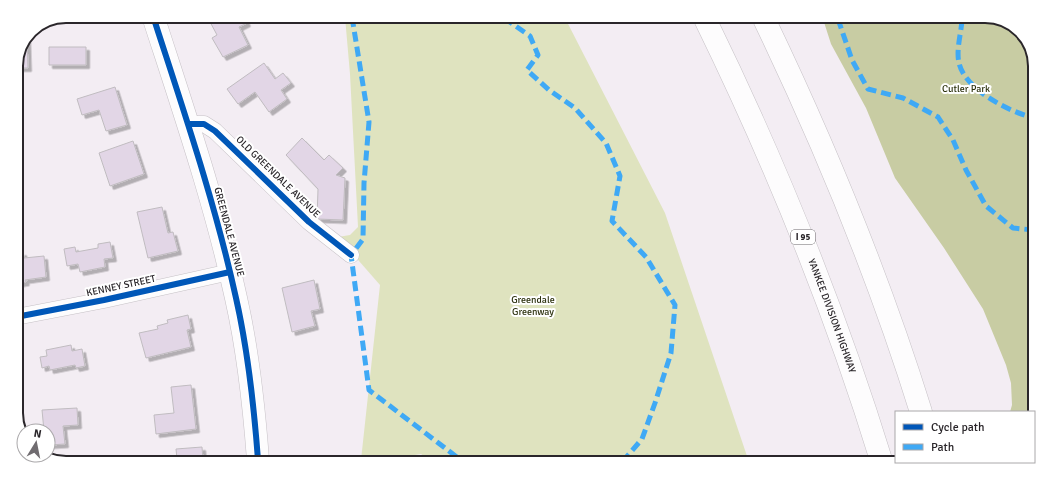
<svg xmlns="http://www.w3.org/2000/svg" width="1051" height="479" viewBox="0 0 1051 479" font-family="Signika,sans-serif">
	<style>
		.green { fill: #dfe3bf }
		.forest { fill: #c8cca3 }
		.building { fill: #e2d6e6; stroke: #c0bcc0; filter: url(#shadow) }
		.lines { fill: none; stroke-linecap: round; stroke-linejoin: round }
		.minor-casing { stroke: #c6c1c6; stroke-width: 17 }
		.secondary-casing { stroke: #c6c1c6; stroke-width: 23 }
		.motorway-casing { stroke: #c6c1c6; stroke-width: 23 }
		.minor { stroke: #fdfcfd; stroke-width: 16 }
		.secondary { stroke: #fdfcfd; stroke-width: 22 }
		.motorway { stroke: #fdfcfd; stroke-width: 22 }
		.quiet { stroke: #3fa9f5; stroke-width: 5; stroke-dasharray: 10 5; stroke-linecap: butt }
		.cycleway-casing { stroke: #fff; stroke-width: 8 }
		.cycleway { stroke: #0057b8; stroke-width: 6 }
		.labels { text-anchor: middle; dominant-baseline: central; stroke-width: 4; stroke-linejoin: round; paint-order: stroke }
		.shield { fill: #fff; stroke: #6a676a; stroke-width: 1 }
		.shield-label { font-size: 9px; font-weight: bold; fill: #2a262a }
		.park-label { font-size: 10px; fill: #2c310e; stroke: #fff }
		.street-label { font-size: 10px; fill: #2a262a; stroke: #fff }
		.rim { fill: none; stroke: #2a262a; stroke-width: 2 }
	</style>
	<defs>
		<filter id="shadow"><feDropShadow dx="3.5" dy="3.5" stdDeviation="0" flood-color="#0004"/></filter>
	</defs>
	<rect width="100%" height="100%" fill="#f3edf3"/>
	<!-- green -->
	<path class="green" d="M345 17 531 18 532 20 540 18H565L665 213 749 462 430 461 421 454 384 460H361L380 285 338 237 350 235 358 227 350 74Z"/>
	<!-- forest -->
	<path class="forest" d="M823 19 1004 20 1026 38 1035 63 1031 412H1010L1012 405 1011 383 1006 365 983 309 944 248 895 178 866 108 831 44Z"/>
	<!-- building -->
	<path class="building" d="M215 17H244L247 23 239 27 248 45 223 57 212 38 217 35 209 20Z
		M27 39 28 68H16V63Z
		M49 47H86V65H49Z
		M264 63 275 79 283 73 291 83 281 90 287 99 269 112 255 92 238 104 227 89Z
		M115 87 127 125 106 131 99 110 82 115 77 99Z
		M302 138 324 160 329 155 343 168 336 175 345 178 343 220 317 219 318 189 286 155Z
		M133 141 144 174 110 186 99 153Z
		M162 207 168 233 173 232 178 251 148 258 137 212Z
		M110 242 113 258 104 259 105 267 80 272 78 264 67 266 64 249 75 247 76 252 98 248V244Z
		M23 252 24 258 44 256 46 277 25 280 26 282 16 284V253Z
		M314 280 320 309 311 311 315 326 292 332 282 288Z
		M188 315 191 329 187 330 191 347 146 358 139 333 158 329 157 326 168 323 167 320Z
		M71 345 72 351 82 349 85 366 76 368 75 365 50 370 49 366 42 368 40 357 47 356 46 350Z
		M191 385 196 429 156 434 154 415 174 413 171 387Z
		M77 408 78 425 63 426 65 444 50 445 48 431H44L42 410Z
		M202 447 203 460 177 459 176 449Z"/>
	<g class="lines">
		<defs>
			<path id="minor" d="M188 124H204L215 131 309 222 351 255
				M16 317 104 300 230 272"/>
			<path id="secondary" d="M153 16C183 109 215 202 236 298 248 351 254 406 258 460"/>
			<g id="motorway">
				<path id="s1" d="M705 19C775 162 835 310 882 463"/>
				<path d="M764 19C825 146 879 277 921 412"/>
				<path d="M936 462V463"/>
			</g>
		</defs>
		<!-- minor casing -->
		<use href="#minor" class="minor-casing"/>
		<!-- secondary casing -->
		<use href="#secondary" class="secondary-casing"/>
		<!-- motorway casing -->
		<use href="#motorway" class="motorway-casing"/>
		<!-- minor -->
		<use href="#minor" class="minor"/>
		<!-- secondary -->
		<use href="#secondary" class="secondary"/>
		<!-- motorway -->
		<use href="#motorway" class="motorway"/>
		<!-- quiet -->
		<path class="quiet" d="M352 17 369 122 364 183 363 239 351 255 369 390 462 461
			M504 18 530 36 538 55 527 70 549 90 575 108 606 143 620 176 612 221 646 257 675 305 671 353 655 403 642 439 623 461
			M838 19 852 60 868 89 903 98 938 117 953 140 966 170 986 206 1013 228 1033 230
			M962 20C961 34 956 50 959 63 965 90 1010 112 1034 118"/>
		<defs>
			<path id="cycleway" d="M153 16C183 109 215 202 236 298 248 351 254 406 258 460
				M188 124H204L215 131 309 222 351 255
				M16 317 104 300 230 272"/>
		</defs>
		<!-- cycleway casing -->
		<use href="#cycleway" class="cycleway-casing"/>
		<!-- cycleway -->
		<use href="#cycleway" class="cycleway"/>
	</g>
	<g class="labels">
		<!-- shield labels -->
		<rect class="shield" x="791" y="230" width="24" height="14" rx="3"/>
		<g class="shield-label">
			<text x="803" y="237">I 95</text>
		</g>
		<!-- park labels -->
		<g class="park-label">
			<text x="966" y="89">Cutler Park</text>
			<text x="533" y="300">Greendale<tspan x="533" dy="12">Greenway</tspan></text>
		</g>
		<!-- street labels -->
		<g class="street-label">
			<text transform="translate(278 177) rotate(44)">OLD GREENDALE AVENUE</text>
			<text transform="translate(229 232) rotate(75)">GREENDALE AVENUE</text>
			<text transform="translate(121 286) rotate(-12)">KENNEY STREET</text>
			<text stroke="none"><textPath href="#s1" startOffset="323">YANKEE DIVISION HIGHWAY</textPath></text>
		</g>
	</g>
	<!-- crop -->
	<path d="M0 0H1051V479H0ZM66 23H985A43 43 0 0 1 1028 66V413A43 43 0 0 1 985 456H66A43 43 0 0 1 23 413V66A43 43 0 0 1 66 23Z" fill="#fff" fill-rule="evenodd"/>
	<path class="rim" d="M66 23H985A43 43 0 0 1 1028 66V413A43 43 0 0 1 985 456H66A43 43 0 0 1 23 413V66A43 43 0 0 1 66 23Z"/>
	<!-- legend -->
	<rect x="895" y="411" width="140" height="52" fill="#ffffff" stroke="#aaa8aa"/>
	<rect x="903" y="424" width="20" height="6" fill="#0057b8" stroke="#aaa8aa"/>
	<text x="931" y="431" font-size="12" fill="#2a262a">Cycle path</text>
	<rect x="903" y="444" width="20" height="6" fill="#3fa9f5" stroke="#aaa8aa"/>
	<text x="931" y="451" font-size="12" fill="#2a262a">Path</text>
	<!-- north arrow -->
	<g transform="translate(36 443) rotate(10)"><circle r="19" fill="#ffffff" stroke="#aaa8aa"/>
	<path d="M0-3L7 15L0 10L-7 15Z" fill="#706c70"/>
	<text y="-6" font-size="11" font-weight="bold" text-anchor="middle" fill="#2a262a">N</text>
	</g>
</svg>
